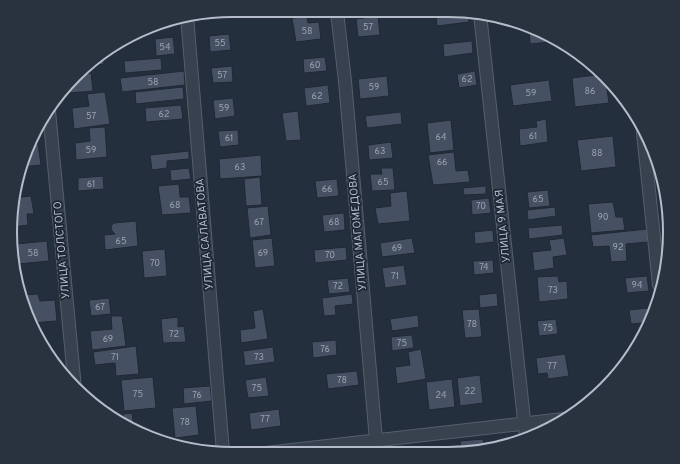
<svg xmlns="http://www.w3.org/2000/svg" width="680" height="464" viewBox="0 0 680 464" font-family="Overpass,sans-serif">
	<style>
		.building { fill: #455162; stroke: #1f2835 }
		.lines { fill: none; stroke-linecap: round; stroke-linejoin: round }
		.minor-casing { stroke: #565f6c; stroke-width: 14 }
		.minor { stroke: #38414e; stroke-width: 12 }
		.labels { text-anchor: middle; dominant-baseline: central; stroke-width: 3.5; stroke-linejoin: round; paint-order: stroke }
		.number-label { font-size: 9px; fill: #98a1af }
		.street-label { font-size: 11px; fill: #b4bcc9; stroke: #1d2633 }
		.rim { fill: none; stroke: #b4bcc9; stroke-width: 2 }
	</style>
	<rect width="100%" height="100%" fill="#242f3e"/>
	<!-- building -->
	<path class="building" d="M232 10H238L239 16 207 20 206 13Z
		M436 13 468 14 469 22 437 26Z
		M378 16 380 35 358 37 356 19Z
		M307 17 308 23 319 22 321 39 296 42 292 18Z
		M174 18 175 25 154 27Z
		M529 28 559 40 560 41 530 44Z
		M229 34 231 50 210 52 209 36Z
		M173 37 175 54 156 56 155 39Z
		M472 41 473 53 444 57 443 44Z
		M103 53 104 64 88 66Z
		M325 57 327 71 304 73 303 59Z
		M161 58 162 70 125 73 124 61Z
		M232 66 233 82 213 83 211 68Z
		M184 71 185 85 122 92 120 78Z
		M475 71 477 85 459 88 457 74Z
		M91 73 93 91 69 93 67 84 78 74Z
		M604 74 605 75 609 103 575 107 572 78Z
		M387 76 389 96 360 99 358 79Z
		M549 80 552 101 513 106 510 85Z
		M328 85 330 103 306 106 304 88Z
		M183 87 184 99 136 104 135 92Z
		M105 92 110 124 74 129 72 108 89 106 87 94Z
		M233 98 235 116 215 119 213 100Z
		M181 105 183 119 146 122 145 108Z
		M298 111 301 140 286 141 282 113Z
		M401 112 402 124 367 128 365 116Z
		M546 119 548 142 520 146 519 129 537 127 536 121Z
		M451 120 454 150 430 153 427 123Z
		M105 127 107 157 76 160 75 143 90 141 89 128Z
		M238 130 239 145 220 147 218 131Z
		M613 136 616 167 581 171 577 140Z
		M391 142 393 158 369 160 368 145Z
		M38 144 41 165 22 167 28 145Z
		M189 151V159L167 161V168L152 170 150 155Z
		M454 152 456 171 468 170 470 182 433 185 428 155Z
		M261 155 262 176 220 179 219 159Z
		M189 168 191 179 171 181 170 170Z
		M381 168H393L395 190 372 191 370 174H382Z
		M103 176 104 189 78 191V178Z
		M260 177 262 205 246 206 244 179Z
		M337 179 339 196 317 198 315 181Z
		M179 184 180 197H189L191 213 162 215 158 186Z
		M486 186V194L464 195 463 188Z
		M548 190 550 206 529 208 527 192Z
		M407 191 410 221 378 224 375 208 391 206 390 193Z
		M31 196 34 214H27L28 225 13 227 12 203 13 198Z
		M489 198 491 213 472 215 471 200Z
		M613 202 616 217H623L625 230 591 233 588 204Z
		M268 206 271 235 250 238 247 208Z
		M555 207 556 216 528 220 527 210Z
		M344 213 345 230 324 232 322 215Z
		M136 221 138 246 105 250 104 235 115 234 112 231 111 226 114 223Z
		M562 225 563 235 529 239 528 228Z
		M647 229 648 242 626 244 627 261 611 262 609 246 593 247 591 235Z
		M493 230 494 242 475 244 474 232Z
		M272 238 275 266 255 268 252 240Z
		M412 238 415 253 382 257 380 243Z
		M564 238 567 255 553 257 554 268 534 271 532 252 551 250 549 240Z
		M47 241 49 261 18 264 16 244Z
		M346 247 347 260 315 263 314 250Z
		M165 249 167 276 144 278 142 251Z
		M493 260 494 273 474 275 473 261Z
		M404 265 407 285 385 288 382 268Z
		M558 276 559 282 567 281 568 299 539 302 537 277Z
		M647 276 649 291 627 293 625 278Z
		M348 278 350 292 329 294 327 280Z
		M497 293 498 306 480 308 479 295Z
		M38 294 40 301 55 300 57 321 31 323 24 304 23 295Z
		M352 294 353 304 335 306 336 315 324 316 322 298Z
		M109 298 111 314 91 316 89 300Z
		M648 308 650 322 631 324 629 310Z
		M263 309 268 339 241 343 240 330 255 328 253 311Z
		M479 309 482 337 465 338 462 310Z
		M418 315 419 327 392 331 390 319Z
		M111 316H122L126 346 92 350 90 331 112 329Z
		M178 317V327L184 326 186 342 163 343 161 319Z
		M556 319 558 334 539 336 537 321Z
		M40 326 41 342 33 330 32 327Z
		M412 335 414 348 392 351 391 337Z
		M336 340 337 355 313 358 312 342Z
		M136 346 139 374 116 376 115 363 95 365 93 352Z
		M273 347 275 362 245 366 243 351Z
		M421 349 426 379 397 384 395 367 410 365 408 352Z
		M565 354 569 376 548 379 547 373 538 374 536 358Z
		M357 371 359 385 328 389 326 374Z
		M480 375 483 403 460 406 457 378Z
		M153 377 156 408 124 411 121 380Z
		M266 377 269 396 248 398 245 380Z
		M452 379 455 407 429 410 426 382Z
		M210 386 212 401 184 404 183 388Z
		M196 406 199 435 175 438 172 408Z
		M279 409 281 426 251 430 249 413Z
		M132 413 134 428 123 421V414Z
		M483 439 485 450H461L460 441Z"/>
	<g class="lines">
		<defs>
			<path id="minor" d="M337 12 345 81 377 452
				M480 14 526 438
				M187 16 223 452
				M49 111 75 389
				M643 133 659 285
				M257 454 564 419"/>
		</defs>
		<!-- minor casing -->
		<use href="#minor" class="minor-casing"/>
		<!-- minor -->
		<use href="#minor" class="minor"/>
	</g>
	<g class="labels">
		<!-- number labels -->
		<g class="number-label">
			<text x="368" y="27">57</text>
			<text x="307" y="31">58</text>
			<text x="220" y="43">55</text>
			<text x="165" y="47">54</text>
			<text x="315" y="65">60</text>
			<text x="222" y="75">57</text>
			<text x="467" y="79">62</text>
			<text x="153" y="82">58</text>
			<text x="374" y="87">59</text>
			<text x="590" y="91">86</text>
			<text x="531" y="93">59</text>
			<text x="317" y="96">62</text>
			<text x="224" y="108">59</text>
			<text x="164" y="114">62</text>
			<text x="91" y="116">57</text>
			<text x="533" y="136">61</text>
			<text x="441" y="137">64</text>
			<text x="229" y="138">61</text>
			<text x="91" y="150">59</text>
			<text x="380" y="151">63</text>
			<text x="597" y="153">88</text>
			<text x="442" y="162">66</text>
			<text x="240" y="167">63</text>
			<text x="383" y="182">65</text>
			<text x="91" y="184">61</text>
			<text x="327" y="189">66</text>
			<text x="538" y="199">65</text>
			<text x="175" y="205">68</text>
			<text x="481" y="206">70</text>
			<text x="603" y="217">90</text>
			<text x="259" y="222">67</text>
			<text x="334" y="222">68</text>
			<text x="121" y="241">65</text>
			<text x="618" y="247">92</text>
			<text x="397" y="248">69</text>
			<text x="33" y="253">58</text>
			<text x="263" y="253">69</text>
			<text x="330" y="255">70</text>
			<text x="155" y="263">70</text>
			<text x="484" y="267">74</text>
			<text x="395" y="276">71</text>
			<text x="637" y="285">94</text>
			<text x="338" y="286">72</text>
			<text x="553" y="290">73</text>
			<text x="100" y="307">67</text>
			<text x="472" y="324">78</text>
			<text x="548" y="328">75</text>
			<text x="174" y="334">72</text>
			<text x="108" y="339">69</text>
			<text x="402" y="343">75</text>
			<text x="325" y="349">76</text>
			<text x="115" y="357">71</text>
			<text x="259" y="357">73</text>
			<text x="552" y="366">77</text>
			<text x="342" y="380">78</text>
			<text x="257" y="388">75</text>
			<text x="470" y="391">22</text>
			<text x="138" y="394">75</text>
			<text x="197" y="395">76</text>
			<text x="441" y="395">24</text>
			<text x="265" y="419">77</text>
			<text x="185" y="422">78</text>
		</g>
		<!-- street labels -->
		<g class="street-label">
			<text transform="translate(503 226) rotate(-96)">УЛИЦА 9 МАЯ</text>
			<text transform="translate(358 232) rotate(-95)">УЛИЦА МАГОМЕДОВА</text>
			<text transform="translate(205 234) rotate(-95)">УЛИЦА САЛАВАТОВА</text>
			<text transform="translate(62 250) rotate(-95)">УЛИЦА ТОЛСТОГО</text>
		</g>
	</g>
	<!-- crop -->
	<path d="M0 0H680V464H0ZM232 17H448A215 215 0 0 1 663 232V232A215 215 0 0 1 448 447H232A215 215 0 0 1 17 232V232A215 215 0 0 1 232 17Z" fill="#29323f" fill-rule="evenodd"/>
	<path class="rim" d="M232 17H448A215 215 0 0 1 663 232V232A215 215 0 0 1 448 447H232A215 215 0 0 1 17 232V232A215 215 0 0 1 232 17Z"/>
</svg>
